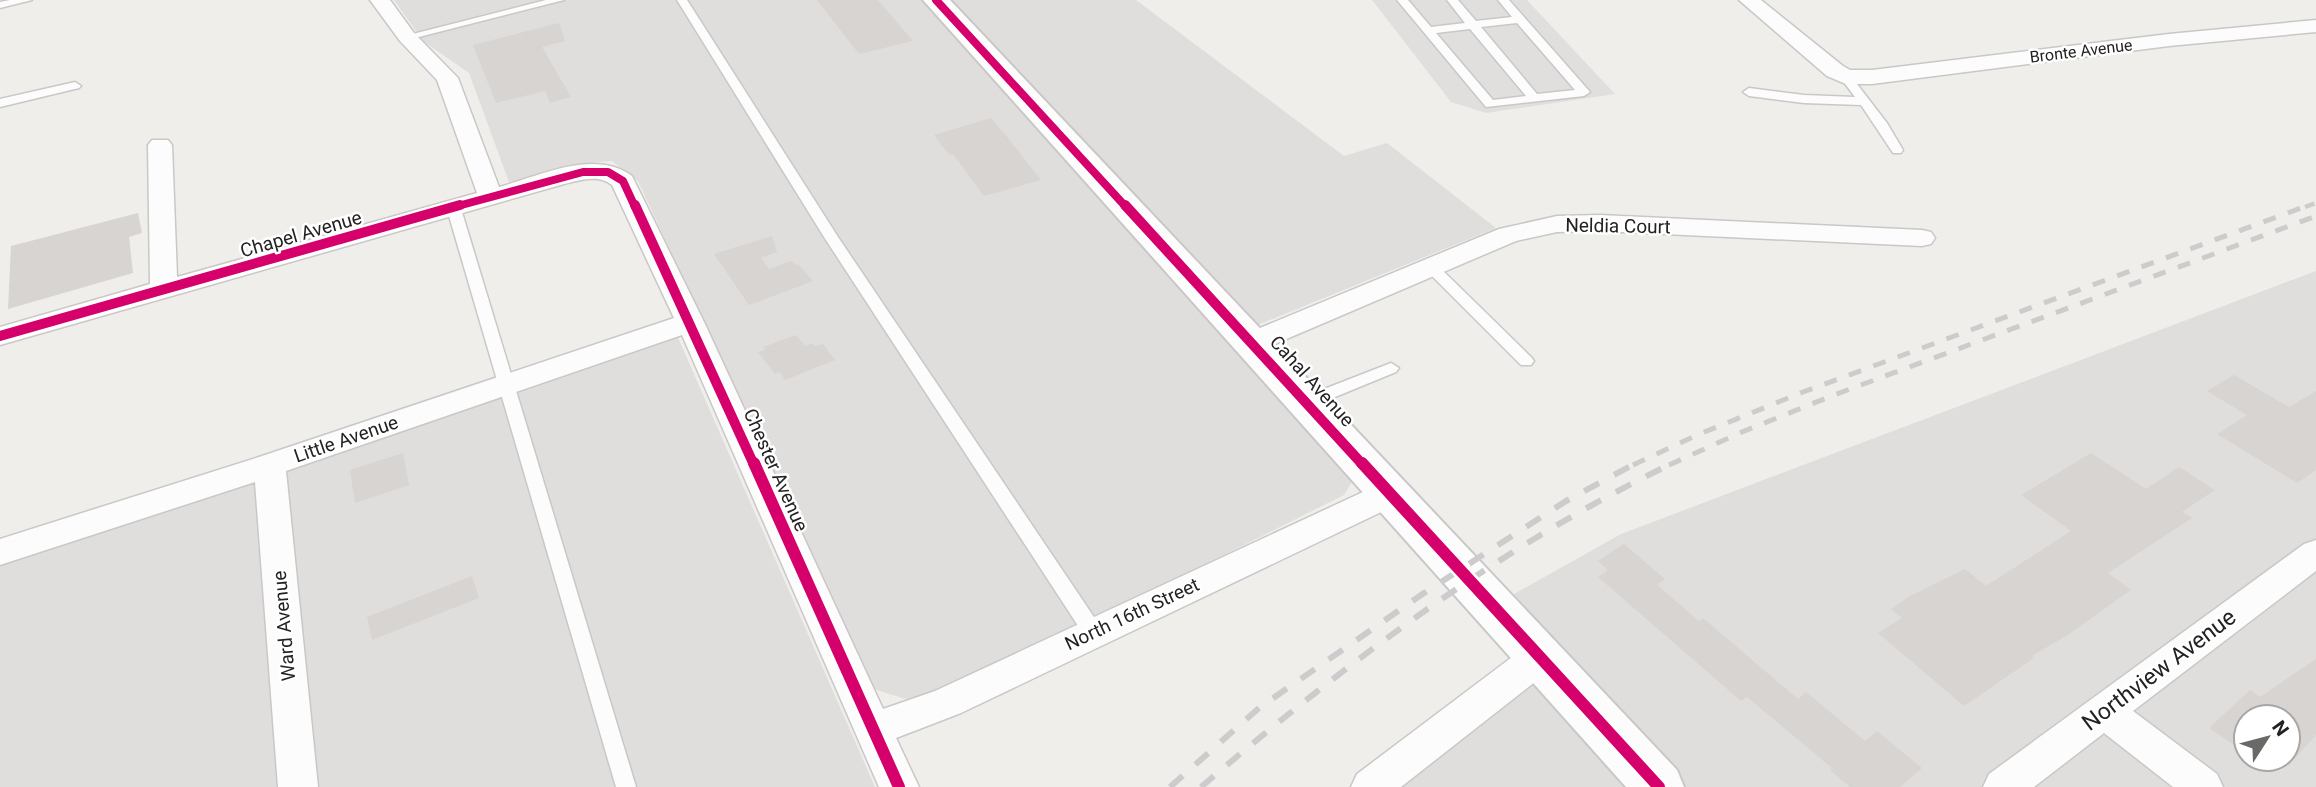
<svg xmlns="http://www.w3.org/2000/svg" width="2316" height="787" viewBox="0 0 2316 787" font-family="Roboto,sans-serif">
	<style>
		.residential { fill: #dfdedc; fill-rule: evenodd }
		.parking { fill: #e0dfde }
		.building { fill: #d7d4d2 }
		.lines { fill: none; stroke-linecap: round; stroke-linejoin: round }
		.service-casing { stroke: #c9c8c7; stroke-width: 3 }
		.minor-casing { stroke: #c9c8c7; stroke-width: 3 }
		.tertiary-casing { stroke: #c9c8c7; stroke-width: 4 }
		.service { fill: #fdfcfc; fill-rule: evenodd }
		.minor { fill: #fdfcfc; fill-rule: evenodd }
		.tertiary { fill: #fdfcfc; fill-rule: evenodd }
		.rail-far2 { stroke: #ccc; stroke-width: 4.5; stroke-dasharray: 10 10; stroke-linecap: butt }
		.rail-far1 { stroke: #ccc; stroke-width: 5; stroke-dasharray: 13 13; stroke-linecap: butt }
		.rail { stroke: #ccc; stroke-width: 6; stroke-dasharray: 17 17; stroke-linecap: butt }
		.cycleway-far2-casing { stroke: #fff; stroke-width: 11 }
		.cycleway-far1-casing { stroke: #fff; stroke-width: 14 }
		.cycleway-casing { stroke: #fff; stroke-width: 17 }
		.cycleway-far2 { stroke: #d6006c; stroke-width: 8 }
		.cycleway-far1 { stroke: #d6006c; stroke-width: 10 }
		.cycleway { stroke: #d6006c; stroke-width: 12 }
		.labels { text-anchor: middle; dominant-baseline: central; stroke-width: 5; stroke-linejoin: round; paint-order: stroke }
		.far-street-label { font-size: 16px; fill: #222; stroke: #fff }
		.street-label { font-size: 19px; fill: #222; stroke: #fff }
		.near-street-label { font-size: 23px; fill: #222; stroke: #fff }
	</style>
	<rect width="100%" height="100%" fill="#f0eeeb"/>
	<!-- residential -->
	<path class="residential" d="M394 0H925L1356 475 1344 495 950 692 905 699 874 689 638 181 612 161 589 163 540 178 509 182 469 73 423 41Z
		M948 0H1136L1344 156 1387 143 1496 228 1255 326Z
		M2316 271V787H1683L1507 598 1621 534ZM2246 717H2288V759H2246Z
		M676 333 875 787H0V561Z
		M1518 655 1638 787H1353Z"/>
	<!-- parking -->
	<path class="parking" d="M1372 0H1527L1615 94 1486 113 1451 102Z"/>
	<!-- building -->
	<path class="building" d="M817 0H878L913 41 859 54Z
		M559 23 565 41 542 47 571 97 550 103 545 91 496 103 473 45Z
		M991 118 1008 138 1041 180 984 196 953 154 949 155 934 135Z
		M138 213 142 233 129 237 133 273 8 309 11 246Z
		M772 236 777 252 761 258 769 269 791 261 795 265 798 264 813 281 749 305 714 254Z
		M796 335 805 346 813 343 815 346 823 344 835 360 785 380 780 372 775 374 758 352 765 350 763 347Z
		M2234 375 2289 407 2316 391V470L2297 483 2217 434 2247 415 2207 391Z
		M403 453 409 485 355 503 350 470Z
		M2091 453 2146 489 2179 467 2215 490 2182 512 2192 518 2108 573 2131 590 2069 634 2032 656 2034 658 1964 706 1878 633 1902 618 1891 609 1910 596 1965 569 1986 586 2071 531 2021 495Z
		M1624 544 1665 579 1657 585 1699 621 1703 618 1798 699 1806 692 1865 741 1877 731 1922 768 1900 787H1850L1830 770 1832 768 1747 697 1741 701 1598 577 1608 570 1598 561Z
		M472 576 479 598 372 640 367 617Z
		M2316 659V735L2288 766V717H2246V753L2209 728 2250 690 2260 697Z"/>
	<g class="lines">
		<defs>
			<path id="service" d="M10 0H32L0 8V2Z
				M546 0H564L407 40 401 37Z
				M677 0H687L838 237 1100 626 1102 632 1100 638 1093 640 1086 638 824 237Z
				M1397 0H1408L1431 27 1465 23 1447 0H1458L1476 21 1512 17 1498 0H1509L1590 92 1584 96 1486 107ZM1517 23 1575 90 1537 94 1481 27ZM1470 29 1526 96 1493 100 1436 33Z
				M1846 74 1850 75 1887 123 1903 150 1901 153H1893L1861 105 1804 103 1749 96 1743 92 1749 88 1804 95 1855 97 1840 77Z
				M75 82 81 86 79 88 0 107V99Z
				M454 205 461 209 636 787H616L447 209Z
				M1431 263 1436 264 1531 357 1534 361 1531 365H1521L1426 270 1424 267 1426 264Z
				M1391 363 1399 368 1396 372 1313 406H1301L1299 402 1301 398Z"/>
			<path id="minor" d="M370 0H390L414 33 458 78 499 187C539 176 595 148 632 176L704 322 883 709 935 691 1378 485 1389 482 1400 485 1405 494 1400 503 961 713 896 738 919 787H879L682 335 286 471 318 787H278L255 482 0 565V539L259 457 674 318 612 185C598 174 581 180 564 184L0 345V327L150 284 148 145 152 140H168L172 145 177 277 477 193 437 80 400 41Z
				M1739 0H1761L1843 66 1850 70H1872L2169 34 2316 20V32L2169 46 1872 84H1846L1827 76Z
				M1600 215 1922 230 1931 232 1935 238 1931 244 1922 246 1600 231 1557 232 1516 241 1263 349 1253 351 1243 349 1239 342 1243 335 1499 229 1557 216Z
				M2316 540V571L2133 711 2217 774 2223 787H2173L2104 733 2034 787H1983L1989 774 2304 544Z
				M1541 641 1554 645 1559 656 1554 667 1401 787H1351L1357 774 1528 645Z"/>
			<path id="tertiary" d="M923 0H950L1677 770 1684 787H1626Z"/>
		</defs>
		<!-- service casing -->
		<use href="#service" class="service-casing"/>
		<!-- minor casing -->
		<use href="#minor" class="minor-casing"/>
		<!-- tertiary casing -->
		<use href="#tertiary" class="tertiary-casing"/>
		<!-- service -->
		<use href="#service" class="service"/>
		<!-- minor -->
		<use href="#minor" class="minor"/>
		<!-- tertiary -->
		<use href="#tertiary" class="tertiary"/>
		<!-- rail-far2 -->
		<path class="rail-far2" d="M2305 207 2316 203"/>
		<!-- rail-far1 -->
		<path class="rail-far1" d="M1633 465 1697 435 1803 392 2309 205
			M1669 465 1742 432 1834 395 2316 216"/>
		<!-- rail -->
		<path class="rail" d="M1170 787 1259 708 1424 593 1566 501 1636 463
			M1201 787C1346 663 1499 547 1673 463"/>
		<defs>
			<path id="cycleway-far2" d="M936 0 1126 207
				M454 207 583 172H608L623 181 635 207"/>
			<path id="cycleway-far1" d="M635 205 754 465
				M1125 205 1363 465
				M0 336 460 205"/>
			<path id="cycleway" d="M754 463 899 787
				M1362 463 1659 787"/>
		</defs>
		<!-- cycleway-far2 casing -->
		<use href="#cycleway-far2" class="cycleway-far2-casing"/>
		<!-- cycleway-far1 casing -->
		<use href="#cycleway-far1" class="cycleway-far1-casing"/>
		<!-- cycleway casing -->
		<use href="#cycleway" class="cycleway-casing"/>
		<!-- cycleway-far2 -->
		<use href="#cycleway-far2" class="cycleway-far2"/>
		<!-- cycleway-far1 -->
		<use href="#cycleway-far1" class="cycleway-far1"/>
		<!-- cycleway -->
		<use href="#cycleway" class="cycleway"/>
	</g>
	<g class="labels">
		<!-- far-street labels -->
		<g class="far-street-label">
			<text transform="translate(2081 51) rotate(-7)">Bronte Avenue</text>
		</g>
		<!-- street labels -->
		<g class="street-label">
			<text transform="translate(1618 226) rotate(1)">Neldia Court</text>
			<text transform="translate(301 234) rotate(-16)">Chapel Avenue</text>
			<text transform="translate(1312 381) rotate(48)">Cahal Avenue</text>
			<text transform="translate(346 439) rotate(-19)">Little Avenue</text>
			<text transform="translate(776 470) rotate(66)">Chester Avenue</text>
			<text transform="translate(1132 614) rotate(-25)">North 16th Street</text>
			<text transform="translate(284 626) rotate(-95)">Ward Avenue</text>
		</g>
		<!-- near-street labels -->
		<g class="near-street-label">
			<text transform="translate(2159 670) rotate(-37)">Northview Avenue</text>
		</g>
	</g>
	<!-- north arrow -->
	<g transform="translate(2267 738) rotate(54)"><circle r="33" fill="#ffffff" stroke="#a7a7a7" stroke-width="2"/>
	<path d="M0-5L12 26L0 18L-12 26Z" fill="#6a6968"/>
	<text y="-10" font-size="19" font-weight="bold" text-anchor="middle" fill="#222222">N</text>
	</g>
</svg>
